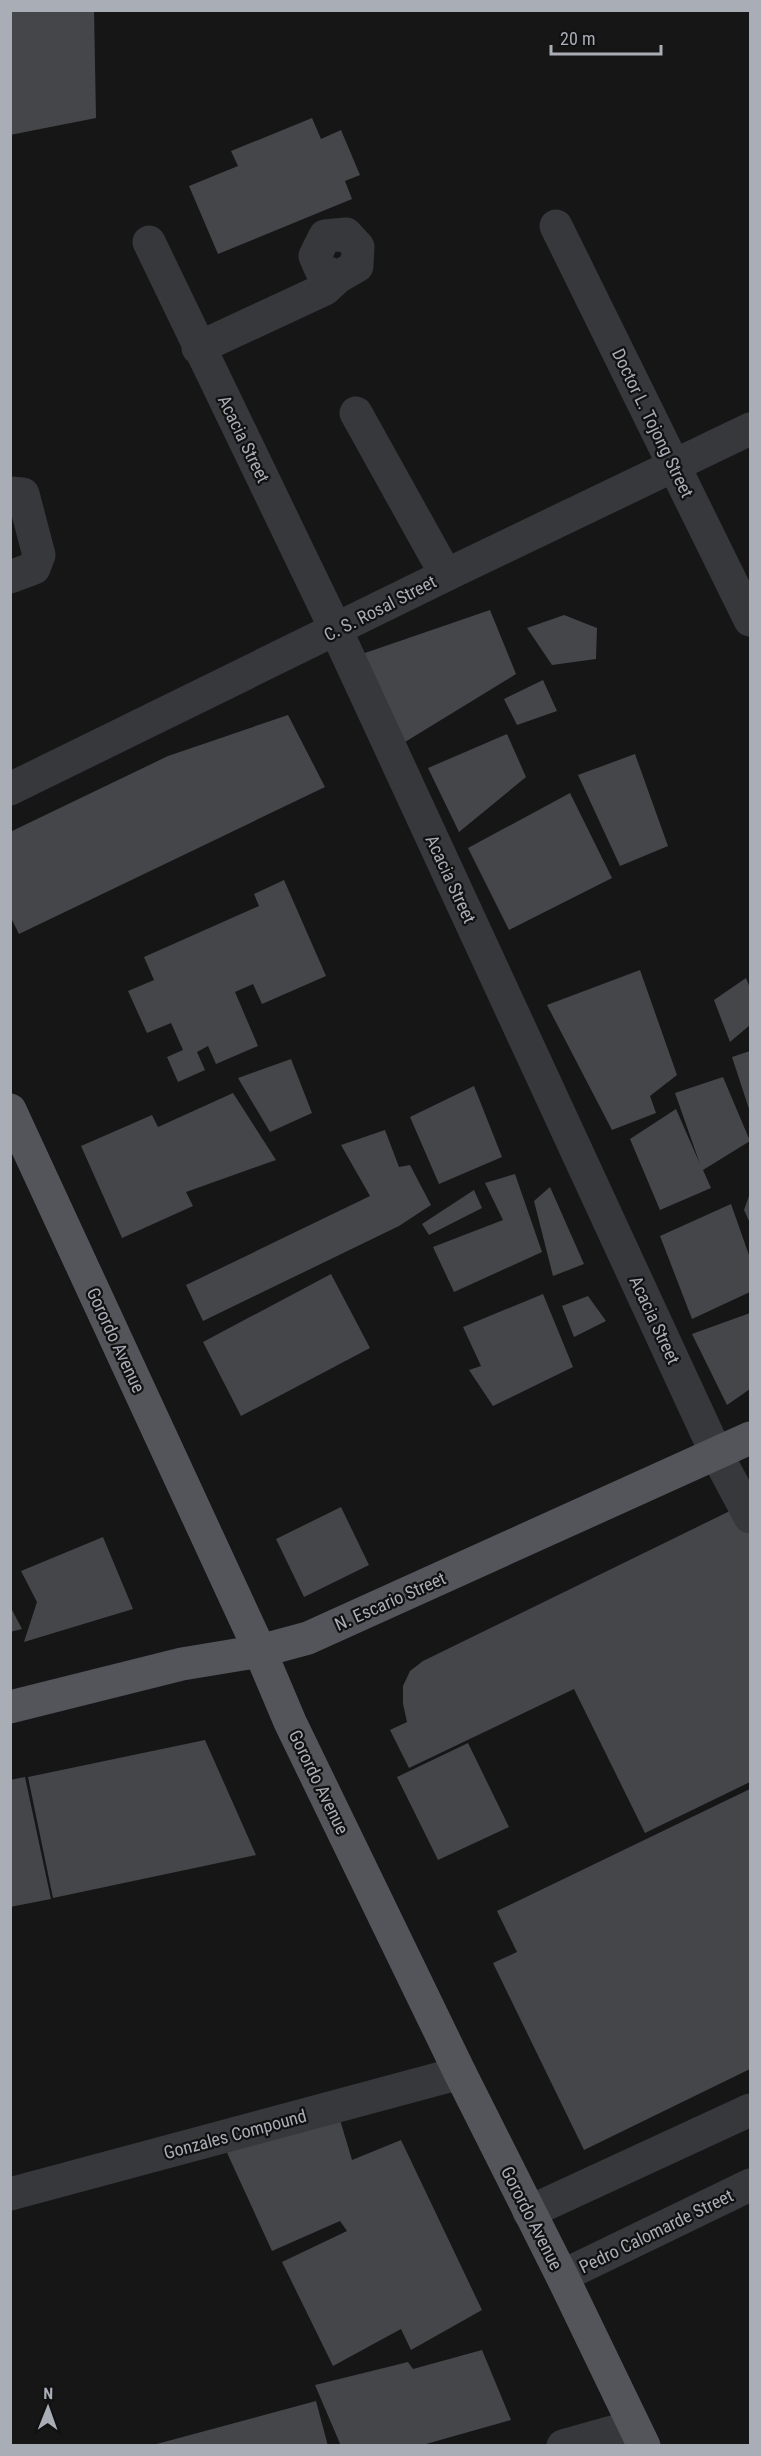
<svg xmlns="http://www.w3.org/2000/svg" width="761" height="2456" viewBox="0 0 761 2456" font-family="'Roboto Condensed',sans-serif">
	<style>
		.building { fill: #45464a }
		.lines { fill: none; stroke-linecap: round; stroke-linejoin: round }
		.minor { stroke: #37383c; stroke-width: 33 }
		.major { stroke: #53555b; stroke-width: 33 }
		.labels { text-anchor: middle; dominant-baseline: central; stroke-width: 4.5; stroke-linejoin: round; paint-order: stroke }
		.street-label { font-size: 18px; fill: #a9adb6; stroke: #111112 }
	</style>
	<rect width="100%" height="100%" fill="#161617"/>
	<!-- building -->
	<path class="building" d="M10 10H94L96 118 10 135Z
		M312 118 321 139 341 130 360 175 345 181 352 199 218 254 189 186 238 166 231 151Z
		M490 610 516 674 405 742 362 654Z
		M564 615 597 628 596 659 552 665 527 628Z
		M543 680 557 711 517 725 504 699Z
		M288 715 325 787 19 934 10 916V832L168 756Z
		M507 734 526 777 459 832 428 768Z
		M635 754 668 846 620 866 578 775Z
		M570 793 612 878 509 930 468 848Z
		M284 880 326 976 262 1004 253 984 235 992 258 1046 216 1064 208 1046 197 1052 205 1070 178 1082 167 1057 183 1050 171 1023 147 1033 128 991 154 980 144 957 259 906 254 894Z
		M640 970 677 1075 650 1096 656 1113 612 1130 547 1005Z
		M746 978 750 988V1025L730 1042 714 1000Z
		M750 1051V1112L732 1057Z
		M291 1059 312 1113 270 1132 238 1078Z
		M723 1077 750 1141 703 1170 711 1188 660 1210 630 1139 676 1109 700 1164 675 1093Z
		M474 1086 502 1157 439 1184 410 1117Z
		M233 1093 276 1160 186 1192 193 1206 122 1238 81 1146 152 1115 158 1127Z
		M385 1130 399 1167 410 1165 431 1205 399 1226 203 1321 186 1285 370 1196 341 1145Z
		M515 1174 542 1252 454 1292 433 1247 503 1220 485 1183Z
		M550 1187 584 1264 553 1276 534 1201Z
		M474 1190 482 1208 429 1235 422 1224Z
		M750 1193V1223L744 1210Z
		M731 1204 750 1258V1292L692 1319 660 1236Z
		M331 1274 370 1348 241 1416 203 1342Z
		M543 1294 573 1367 493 1406 469 1370 481 1366 463 1327Z
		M588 1296 606 1321 574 1337 562 1306Z
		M750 1313V1389L727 1405 692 1334Z
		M341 1507 369 1565 304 1597 276 1539Z
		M738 1507 750 1532V1782L645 1833 574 1689 409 1768 390 1730 407 1722 403 1704V1686L410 1671 423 1661Z
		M103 1537 133 1609 24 1642 37 1602 21 1571Z
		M10 1606 22 1629 10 1632Z
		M205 1740 256 1855 53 1898 28 1777Z
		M468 1743 509 1827 438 1860 397 1777Z
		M25 1777 51 1899 10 1907V1780Z
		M750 1789V2069L584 2150 493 1963 517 1952 497 1911Z
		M338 2113 352 2160 401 2140 482 2310 411 2350 401 2329 333 2366 282 2262 347 2231 340 2221 272 2251 223 2144Z
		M482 2350 511 2420 419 2446H341L315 2385 408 2362 413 2369Z
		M316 2401 328 2446H153V2445Z"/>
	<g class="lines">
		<!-- minor -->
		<path class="minor" d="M556 226 750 620
			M346 234 358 247 357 266 338 277 321 270 315 256 325 236Z
			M149 242 336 630 716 1453 750 1517
			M198 348 325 289 338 277
			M356 413 446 575
			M10 493 23 494 39 555 34 568 10 577
			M10 789 446 575 750 429
			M10 2194 460 2073
			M529 2212 750 2110
			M562 2276 750 2185
			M563 2446 634 2426"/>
		<!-- major -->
		<path class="major" d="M10 1110 260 1651 290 1722 460 2073 562 2276 644 2446
			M10 1707 182 1664 260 1651 308 1638 750 1438"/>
	</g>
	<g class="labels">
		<!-- street labels -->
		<g class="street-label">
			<text transform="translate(653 423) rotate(64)">Doctor L. Tojong Street</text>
			<text transform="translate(244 439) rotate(64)">Acacia Street</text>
			<text transform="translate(380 608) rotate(-27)">C. S. Rosal Street</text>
			<text transform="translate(451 879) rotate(65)">Acacia Street</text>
			<text transform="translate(655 1320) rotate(65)">Acacia Street</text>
			<text transform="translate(116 1340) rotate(65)">Gorordo Avenue</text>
			<text transform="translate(390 1601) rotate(-24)">N. Escario Street</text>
			<text transform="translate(319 1782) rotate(64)">Gorordo Avenue</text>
			<text transform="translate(235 2134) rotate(-15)">Gonzales Compound</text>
			<text transform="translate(532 2218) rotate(63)">Gorordo Avenue</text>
			<text transform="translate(656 2231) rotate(-26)">Pedro Calomarde Street</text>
		</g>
	</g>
	<!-- border -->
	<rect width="761" height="2456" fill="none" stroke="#a9adb6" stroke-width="24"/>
	<!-- north arrow -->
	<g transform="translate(48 2408) rotate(1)" stroke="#111112" stroke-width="4.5" paint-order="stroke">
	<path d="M0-4.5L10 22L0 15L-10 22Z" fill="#a9adb6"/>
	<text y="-9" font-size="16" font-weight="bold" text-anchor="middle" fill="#a9adb6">N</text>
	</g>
	<!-- scale -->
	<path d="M551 45v9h110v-9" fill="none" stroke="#a9adb6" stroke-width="3"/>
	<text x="560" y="45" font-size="18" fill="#a9adb6" stroke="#111112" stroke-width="4.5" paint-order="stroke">20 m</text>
</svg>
